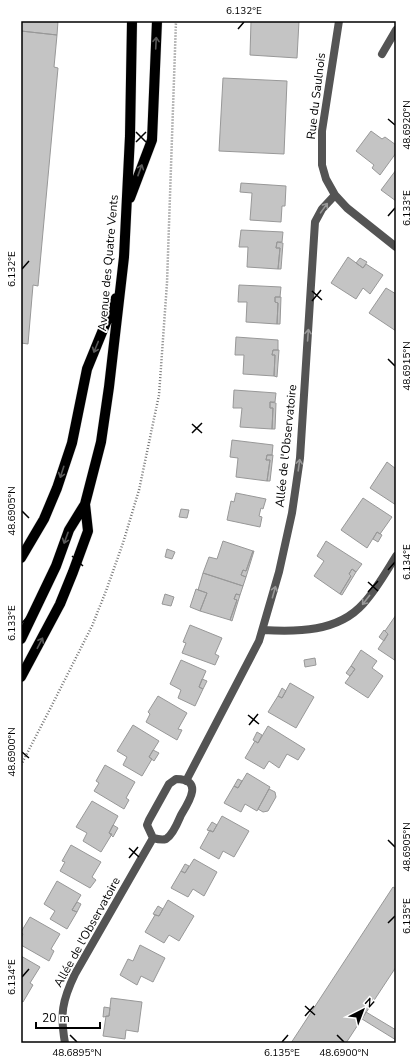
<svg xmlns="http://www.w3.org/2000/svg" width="417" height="1064" viewBox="0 0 417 1064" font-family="'Nunito Sans',sans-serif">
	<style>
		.building { fill: #c4c4c4; stroke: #989898 }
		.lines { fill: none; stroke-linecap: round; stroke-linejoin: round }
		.primary-casing { stroke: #dbdbdb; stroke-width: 11 }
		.path { stroke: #767676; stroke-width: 2.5; stroke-dasharray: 1 2; stroke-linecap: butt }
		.lane { stroke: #545454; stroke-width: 8 }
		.street { stroke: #545454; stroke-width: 8 }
		.primary { stroke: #000; stroke-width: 10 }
		.oneway { stroke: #595959 }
		.oneway2 { stroke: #989898 }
		.ticks { fill: none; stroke: #000; stroke-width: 1.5 }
		.labels { text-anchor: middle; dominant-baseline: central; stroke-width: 3.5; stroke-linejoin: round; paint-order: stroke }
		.street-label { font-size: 12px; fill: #000; stroke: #fff }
		.neatline { fill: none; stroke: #000; stroke-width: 1.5 }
		.ticks-label { font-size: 10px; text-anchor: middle; fill: #000 }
	</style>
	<rect width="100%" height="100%" fill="#fff"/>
	<!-- building -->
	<path class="building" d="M21 21H58L57 35 21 31Z
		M251 21H299L297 58 250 55Z
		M21 31 57 35 54 67 58 68 38 286 33 285 28 344 21 343Z
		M223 78 287 81 284 154 219 151Z
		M371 131 382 139 385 137 396 145V153L380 175 372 168 374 165 356 151Z
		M396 170V201L381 190Z
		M241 183 286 186 285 206H282L281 222 250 220 252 193 240 192Z
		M241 230 283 232 282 242H277L276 248H280L278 269 247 267 248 247H239Z
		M277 242 283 243 281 269H278L280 248H276Z
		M348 257 363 268 366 264 383 275 370 294 363 288 356 299 331 283Z
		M360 258 367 262 363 268 356 263Z
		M239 285 281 287 280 297H275V302L278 303 277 324 246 322 247 302H238Z
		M386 288 396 294V331L369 313Z
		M275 297H281L280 324H277L278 303 275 302Z
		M236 337 278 340V350H273L272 355H275L274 376 243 374 244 355H235Z
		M273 350H279L277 377 274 376 275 355H272Z
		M234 390 276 393 275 402H270V408H273L272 429 240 427 242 408H233Z
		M270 402 276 403 275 429H272L273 408H270Z
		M232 440 273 445 272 455H267L266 460H270L267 481 236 477 238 458 230 457Z
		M267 455H273L270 481H267L270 460H266Z
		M387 462 396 469V505L370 488Z
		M236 493 266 499 263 509 261 508 259 516 262 517 260 527 227 520 231 501 234 502Z
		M363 498 392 517 380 534 377 532 367 548 341 530Z
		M181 509 189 510 187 518 179 517Z
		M377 532 382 535 378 542 373 539Z
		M223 541 253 551 246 571 243 570 241 575 246 577 243 586 203 573 209 557 217 559Z
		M326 541 362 564 356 572 352 569 349 574 351 576 340 594 314 576 324 561 317 556Z
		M167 549 175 552 172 559 165 557Z
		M253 551H254L246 577 241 575 243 570 246 571Z
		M352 569 356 572 342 595 340 594 351 576 349 574Z
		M203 573 243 586 240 595 236 594 234 599 237 600 230 620 200 611 207 593 198 590Z
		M196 589 207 593 200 611 190 607Z
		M165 594 174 597 171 606 162 604Z
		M236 594 240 595 232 621 230 620 237 600 234 599Z
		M396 615V661L378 649 388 634 385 631Z
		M190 625 222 638 215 654 219 656 215 665 182 653 186 643 183 642Z
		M384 630 388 634 384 641 379 637Z
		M361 650 377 661 372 668 383 676 368 698 345 683 355 669 351 666Z
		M315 658 316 665 305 667 304 660Z
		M181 660 206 671 199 687 203 689 195 706 178 698 181 690 170 684Z
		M351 666 355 669 350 676 346 673Z
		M202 679 207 681 203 689 199 687Z
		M290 683 314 697 296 728 268 712 278 696 282 698Z
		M282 688 286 691 282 698 278 696Z
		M158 696 187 713 178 729 182 730 177 740 146 722 150 714 148 712Z
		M133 725 159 741 149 757 152 759 142 776 123 765 127 757 117 751Z
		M268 726 305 749 298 760 287 754 279 768 269 761 264 769 245 758 255 741 258 743Z
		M257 732 262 735 258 743 253 740Z
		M153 750 159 753 154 761 149 757Z
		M105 765 135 782 126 798 129 800 124 809 94 791 99 783 96 781Z
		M247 773 270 787 257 811 245 804 241 812 224 803 234 786 238 788Z
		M238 779 242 781 238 788 234 786Z
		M269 789 275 792 276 797 268 811 263 812 258 809Z
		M92 801 118 816 109 833 112 834 101 852 83 841 87 833 76 827Z
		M222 816 249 831 234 857 223 851 219 859 200 848 210 830 213 832Z
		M212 822 217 825 213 832 207 830Z
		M113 825 118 828 113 837 109 833Z
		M71 845 101 862 92 877 96 880 90 888 60 871 65 862 62 861Z
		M194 859 217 872 204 896 193 889 188 897 171 888 181 871 185 873Z
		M185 864 189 866 185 873 181 871Z
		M57 881 81 895 72 910 77 912 67 929 50 919 55 911 44 904Z
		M393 887 396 889V967L346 1043H291Z
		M168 900 194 916 179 941 169 935 164 943 145 932 155 915 159 916Z
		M77 902 81 904 77 912 72 910Z
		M158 906 163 909 159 916 153 914Z
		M30 917 60 934 51 949 54 951 49 961 21 945V938L23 934 21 932Z
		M140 945 165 958 153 982 141 976 137 985 120 975 128 959 133 961Z
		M21 956 40 967 30 983 33 985 23 1002 21 1001Z
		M111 998 142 1002 138 1032 126 1030 125 1039 103 1036 106 1016H109Z
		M104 1007 110 1008 109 1016 103 1017Z
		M366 1012 396 1030V1040L362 1019Z"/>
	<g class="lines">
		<defs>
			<path id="primary" d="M130 198 152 140 157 21
				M21 558 44 519 57 488 72 443 87 369 116 298
				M21 639 56 566 69 530 85 504 101 442 109 387 124 257 130 136 132 21
				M21 677 60 604 73 572 88 531 85 504"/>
		</defs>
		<!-- primary casing -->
		<use href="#primary" class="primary-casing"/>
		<!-- path -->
		<path class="path" d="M21 765 49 711 92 626 106 591 123 543 139 490 159 395 167 283 176 21"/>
		<!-- lane -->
		<path class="lane" d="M382 54 396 30"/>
		<!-- street -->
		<path class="street" d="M339 21 322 131V165L326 179 335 195 347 208 396 247
			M263 630C297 632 338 632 363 604 376 590 386 572 396 556
			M176 779C204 779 189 802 181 815 178 822 173 835 166 839 162 840 157 839 153 838L147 825 149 820 169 784Z
			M186 781 259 641 279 572 292 513 300 458 315 222 322 209 335 195
			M65 1043C60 1014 62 1001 75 974L153 838"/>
		<!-- primary -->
		<use href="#primary" class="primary"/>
	</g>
	<!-- one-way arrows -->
	<defs><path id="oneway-shaft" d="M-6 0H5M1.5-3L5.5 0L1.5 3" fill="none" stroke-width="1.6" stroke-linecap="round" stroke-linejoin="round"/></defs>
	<g class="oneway">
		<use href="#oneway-shaft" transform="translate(156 43) rotate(-87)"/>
		<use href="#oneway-shaft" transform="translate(140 170) rotate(-70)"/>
		<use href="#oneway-shaft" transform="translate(96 347) rotate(112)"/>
		<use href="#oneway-shaft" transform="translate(62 472) rotate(108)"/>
		<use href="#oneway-shaft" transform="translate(66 538) rotate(110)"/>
		<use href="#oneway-shaft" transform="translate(40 643) rotate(-63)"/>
	</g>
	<g class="oneway2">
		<use href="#oneway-shaft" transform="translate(324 208) rotate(-54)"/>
		<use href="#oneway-shaft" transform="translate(308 335) rotate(-86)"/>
		<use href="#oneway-shaft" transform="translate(299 465) rotate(-82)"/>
		<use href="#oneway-shaft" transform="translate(274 592) rotate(-74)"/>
		<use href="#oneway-shaft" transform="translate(366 600) rotate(128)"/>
	</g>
	<!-- ticks -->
	<path class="ticks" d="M238 29 244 22M388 119 395 125M136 132 146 142M136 142 146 132M388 216 395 208M22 269 29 261M312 291 322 300M312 301 321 290M388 359 395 366M192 424 202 433M192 433 202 423M22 511 29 518M72 556 83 566M73 566 82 556M388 570 395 562M368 582 378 591M368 592 378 581M22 623 29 615M248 715 259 724M249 725 258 714M22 752 29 758M388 840 395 847M129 848 139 857M129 858 138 847M388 923 395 916M22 977 29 969M305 1006 315 1015M305 1016 314 1006M70 1035 77 1042M337 1035 344 1042M282 1042 288 1035"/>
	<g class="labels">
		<!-- street labels -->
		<g class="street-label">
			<text transform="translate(316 96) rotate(-83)">Rue du Saulnois</text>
			<text transform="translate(108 263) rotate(-85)">Avenue des Quatre Vents</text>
			<text transform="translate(286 446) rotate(-84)">Allée de l'Observatoire</text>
			<text transform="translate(87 932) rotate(-61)">Allée de l'Observatoire</text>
		</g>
	</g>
	<!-- border -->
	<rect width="417" height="1064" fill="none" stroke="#ffffff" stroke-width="44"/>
	<!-- north arrow -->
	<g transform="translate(363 1010) rotate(42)" stroke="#ffffff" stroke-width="3" paint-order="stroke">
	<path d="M0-3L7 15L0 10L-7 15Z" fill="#000000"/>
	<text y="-6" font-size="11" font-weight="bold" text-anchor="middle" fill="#000000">N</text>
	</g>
	<!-- scale -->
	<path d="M36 1022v6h64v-6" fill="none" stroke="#000000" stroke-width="2"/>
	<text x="42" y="1022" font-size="12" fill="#000000" stroke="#ffffff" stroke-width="3" paint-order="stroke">20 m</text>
	<rect x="22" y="22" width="373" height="1020" class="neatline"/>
	<g class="ticks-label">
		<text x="244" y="14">6.132°E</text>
		<text transform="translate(406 125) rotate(-90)" y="4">48.6920°N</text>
		<text transform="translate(406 208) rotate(-90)" y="4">6.133°E</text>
		<text transform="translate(11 269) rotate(-90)" y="4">6.132°E</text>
		<text transform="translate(406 366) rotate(-90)" y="4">48.6915°N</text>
		<text transform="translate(11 511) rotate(-90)" y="4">48.6905°N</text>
		<text transform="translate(406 562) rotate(-90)" y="4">6.134°E</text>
		<text transform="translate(11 623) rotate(-90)" y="4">6.133°E</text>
		<text transform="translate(11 752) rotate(-90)" y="4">48.6900°N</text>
		<text transform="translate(406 847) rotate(-90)" y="4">48.6905°N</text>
		<text transform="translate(406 916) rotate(-90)" y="4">6.135°E</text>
		<text transform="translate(11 977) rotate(-90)" y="4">6.134°E</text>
		<text x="77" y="1056">48.6895°N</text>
		<text x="282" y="1056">6.135°E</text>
		<text x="344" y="1056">48.6900°N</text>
	</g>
</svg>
